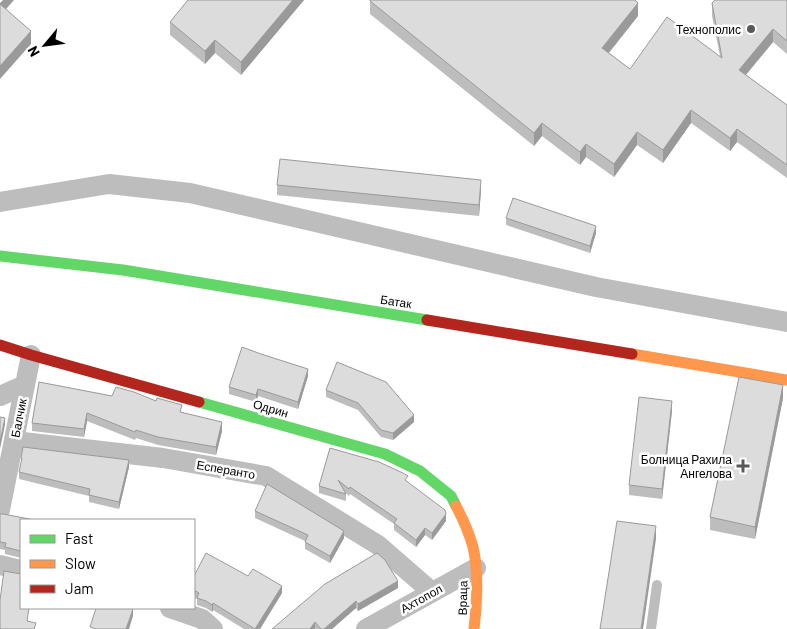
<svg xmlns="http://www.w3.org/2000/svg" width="787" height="629" viewBox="0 0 787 629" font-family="Barlow,sans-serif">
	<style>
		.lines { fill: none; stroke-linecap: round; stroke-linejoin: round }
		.lane { stroke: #bdbdbd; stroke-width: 10 }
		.street { stroke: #bdbdbd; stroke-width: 20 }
		.fast { stroke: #63d668; stroke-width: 11 }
		.slow { stroke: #ff974d; stroke-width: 11 }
		.jam { stroke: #b3261e; stroke-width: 11 }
		.wall { fill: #bdbdbd }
		.shaded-wall { fill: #9a9a9a }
		.building { fill: #dcdcdc; stroke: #9a9a9a }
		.poi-dot { fill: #595959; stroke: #fff; stroke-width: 2 }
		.labels { text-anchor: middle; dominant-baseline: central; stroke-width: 5; stroke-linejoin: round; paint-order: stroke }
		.poi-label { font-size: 12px; fill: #000; stroke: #fff; text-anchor: end }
		.street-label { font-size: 12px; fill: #000; stroke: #fff }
	</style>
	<rect width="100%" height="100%" fill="#fff"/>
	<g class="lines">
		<!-- lane -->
		<path class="lane" d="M651 629 657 585"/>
		<!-- street -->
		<path class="street" d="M0 202 109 184 190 193 596 287 787 322
			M0 396 25 385
			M14 441 163 458 266 476 378 545 432 592
			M0 510 31 355
			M0 565 21 570
			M170 608 202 619 213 629
			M366 629 476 568"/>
		<!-- fast -->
		<path class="fast" d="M0 256 123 270 427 320
			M199 402 385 454 420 471 451 496 456 506"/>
		<!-- slow -->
		<path class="slow" d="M632 354 787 380
			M456 506C463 519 469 533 473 547 479 572 477 603 474 629"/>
		<!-- jam -->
		<path class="jam" d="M427 320 632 354
			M0 345 31 355 199 402"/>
	</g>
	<!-- wall -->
	<path class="wall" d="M188 0H304L241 75 215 53 205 64 170 35V22Z
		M787 0V54L773 42 746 75 787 105V178L737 142 730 151 691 123 663 163 637 145 614 177 586 157 580 165 542 136 534 146 370 14V1L638 16 609 53 630 69 720 56 712 16V3Z
		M277 185 481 190 479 216 277 195Z
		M506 218 596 233 590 253 506 225Z
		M308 376 298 409 258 396 256 402 229 394V387Z
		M39 382 182 412 222 431 216 455 158 445 136 438 135 440 87 421 84 437 32 431V423Z
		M326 390 414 422 393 440 381 437 358 410 326 397Z
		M783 398 755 539 710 530V517Z
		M672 411 662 499 629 495V485Z
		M330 448 408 482 446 521 432 540 425 535 416 547 394 530V524L350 494 349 496 346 493V501L319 493V486Z
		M21 458 129 467 119 509 89 502V496L19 479V472L21 464Z
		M255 511 344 538 330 563 305 549V541L255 518Z
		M0 514 21 520V558L5 554V550L0 549Z
		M194 576 282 593 260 629H244L213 610 212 612 206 608 197 605V599L194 597Z
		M398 588 358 611 356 608 332 629H272Z"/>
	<!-- shaded-wall -->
	<path class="shaded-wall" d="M3 0H14L0 16V3Z
		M293 0H304L241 75V62Z
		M638 3V16L602 61V48Z
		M773 29V42L739 83V70Z
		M31 31V44L0 79V66Z
		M215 40V53L205 64V51Z
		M691 110V123L663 163V150Z
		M542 123V136L534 146V133Z
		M737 129V142L730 151V138Z
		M637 132V145L614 177V164Z
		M586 144V157L580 165V152Z
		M481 180V190L479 216V205Z
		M596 226V233L590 253V246Z
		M308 369V376L298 409V402Z
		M783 385V398L755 539V527Z
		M258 389V396L256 402V395Z
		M672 401V411L662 499V489Z
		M87 413V421L84 437V429Z
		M414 415V422L393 440V433Z
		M5 418V425L0 449V442Z
		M222 422V431L216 455V447Z
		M129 460V467L119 509V502Z
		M446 514V521L432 540V533Z
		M656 526V539L643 629H641Z
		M425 528V535L416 547V540Z
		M344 531V538L330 563V556Z
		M398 581V588L358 611V604Z
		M282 586V593L260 629H255Z
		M356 601V608L332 629H324Z
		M213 603V610L212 612V605Z
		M133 609V616L129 629H126Z
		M315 622V629H310Z"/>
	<!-- building -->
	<path class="building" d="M188 0H293L241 62 215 40 205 51 170 22Z
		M370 0H635L638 3 602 48 630 69 667 17 722 58 712 3 715 0H787V41L773 29 739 70 787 105V165L737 129 730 138 691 110 663 150 637 132 614 164 586 144 580 152 542 123 534 133 370 1Z
		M0 4 31 31 0 66Z
		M280 159 481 180 479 205 277 185Z
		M513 198 596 226 590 246 506 218Z
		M242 347 261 354 308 369 298 402 258 389 256 395 229 387Z
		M337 362 386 382 414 415 393 433 381 430 358 403 326 390Z
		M739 377 783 385 755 527 710 517Z
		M39 382 112 396 116 387 134 392 156 401 157 398 182 405 180 412 222 422 216 447 158 437 136 430 135 432 87 413 84 429 32 423Z
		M639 397 672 401 662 489 629 485Z
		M0 417 5 418 0 442Z
		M23 447 129 460 119 502 89 495 90 489 19 472 22 458H21Z
		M330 448 379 462 403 473 408 476 405 480 445 510 446 514 432 533 425 528 416 540 394 523 397 519 350 487 349 489 338 480 346 494 319 486Z
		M267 484 344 531 330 556 305 542 308 535 255 511Z
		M0 514H3L35 520H21V551L5 547 6 543 0 542Z
		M617 521 656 526 641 629H600Z
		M206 553 248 576 253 569 282 586 255 629 213 603 212 605 206 601 197 598 199 593 194 590V576Z
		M377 553 385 560 398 581 358 604 356 601 324 629H321L315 622 310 629H272L325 584Z
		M4 571 21 574V608H29L27 621 36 623 34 629H0V600Z
		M96 608H128L133 609 126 629H96L90 627Z"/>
	<!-- markers -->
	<g class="poi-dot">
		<circle cx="751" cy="29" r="5"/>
		<path d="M740.5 458.5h5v5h5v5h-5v5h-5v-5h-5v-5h5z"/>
	</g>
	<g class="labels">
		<!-- poi labels -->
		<g class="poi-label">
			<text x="741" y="29">Технополис</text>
			<text x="732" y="459">Болница Рахила<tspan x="732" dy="14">Ангелова</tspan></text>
		</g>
		<!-- street labels -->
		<g class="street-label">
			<text transform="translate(396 301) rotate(9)">Батак</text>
			<text transform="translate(271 408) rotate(16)">Одрин</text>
			<text transform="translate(18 418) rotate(-79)">Балчик</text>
			<text transform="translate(226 469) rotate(10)">Есперанто</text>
			<text transform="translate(421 598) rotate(-29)">Ахтопол</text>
			<text transform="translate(462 598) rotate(-89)">Враца</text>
		</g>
	</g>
	<!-- legend -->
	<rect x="20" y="519" width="175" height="90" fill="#ffffff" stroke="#999999"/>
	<rect x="30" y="535" width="25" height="8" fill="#63d668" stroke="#999999"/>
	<text x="65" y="544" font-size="15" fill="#000000">Fast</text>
	<rect x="30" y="560" width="25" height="8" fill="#ff974d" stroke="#999999"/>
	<text x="65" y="569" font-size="15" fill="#000000">Slow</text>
	<rect x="30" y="585" width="25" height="8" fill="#b3261e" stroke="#999999"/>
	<text x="65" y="594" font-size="15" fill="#000000">Jam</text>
	<!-- north arrow -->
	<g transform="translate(45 45) rotate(241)" stroke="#ffffff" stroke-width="4" paint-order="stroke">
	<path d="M0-4L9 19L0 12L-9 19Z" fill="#000000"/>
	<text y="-8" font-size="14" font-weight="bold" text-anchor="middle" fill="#000000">N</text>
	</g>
</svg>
